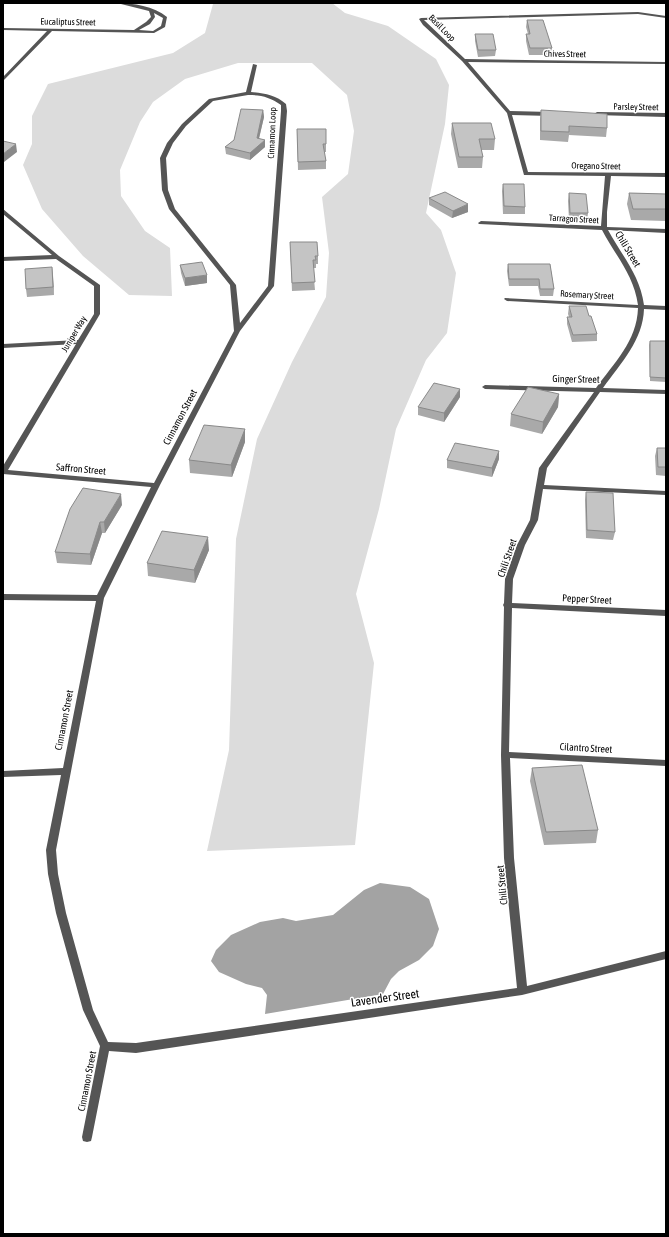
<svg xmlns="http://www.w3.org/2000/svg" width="669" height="1237" viewBox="0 0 669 1237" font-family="'Asap Condensed',sans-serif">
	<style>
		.green { fill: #dcdcdc }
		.water { fill: #a3a3a3 }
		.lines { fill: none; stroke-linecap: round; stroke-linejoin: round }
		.street { fill: #555; fill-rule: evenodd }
		.wall { fill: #a9a9a9 }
		.shaded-wall { fill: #898989 }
		.building { fill: #c4c4c4; stroke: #898989 }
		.labels { text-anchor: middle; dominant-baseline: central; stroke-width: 3; stroke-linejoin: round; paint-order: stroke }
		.far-street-label { font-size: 9px; fill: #000; stroke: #fff }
		.street-label { font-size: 10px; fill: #000; stroke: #fff }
		.near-street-label { font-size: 12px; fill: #000; stroke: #fff }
	</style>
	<rect width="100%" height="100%" fill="#fff"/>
	<!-- green -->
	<path class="green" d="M220 3H332L345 13 388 26 436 59 449 85 445 124 426 213 441 230 456 273 447 333 426 360 396 429 379 509 356 594 374 663 355 845 207 851 229 750 236 539 257 439 292 362 326 297 329 253 322 197 348 174 354 131 347 95 312 63H238L185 79 153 102 140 122 120 170 121 196 145 231 170 248 172 296 129 295 83 256 42 209 23 165 32 144V116L48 84 173 53 205 33 213 4Z"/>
	<!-- water -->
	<path class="water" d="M380 883 410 887 429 899 439 929 433 946 419 960 399 971 391 979 383 994 265 1014 267 995 262 988 246 984 219 972 211 961 216 950 231 935 260 922 283 918 296 921 333 915 364 890Z"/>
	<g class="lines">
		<!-- street -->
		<path class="street" d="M117 3C133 3 154 6 167 17L165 27 154 33 52 31 3 81V77L47 31 3 30V28L134 30 146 22 151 17 149 11ZM154 13 163 18 161 26 153 31 139 30 150 24 155 17Z
			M638 12 666 16V18L638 14 424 20 465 59 666 62V64L468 62 510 111 551 112 554 114 551 116 512 115 528 172 666 173V177L611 176 607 212V227L666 229V233L608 230C622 256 640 275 644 305L666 306V310L644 309C643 340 621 363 603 388L666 390V394L600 392 547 468 544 485 666 491V495L543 489 538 520 525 545 513 579 512 603 666 610V616L512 608 509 752 666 760V766L510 758 514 858 527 986 666 951V959L522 995 136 1053 109 1051 92 1137 91 1141 87 1142 83 1141 82 1137 100 1046 83 1010 56 913 48 874 46 850 61 775 3 777V771L63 768 96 601 3 600V594L97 595 151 487 3 474V466L76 344 3 348V344L78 340 94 314V286L56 259 3 261V257L52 255 3 214V209L59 256 100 285V314L8 470 154 483 234 331 230 285 169 209 162 190 160 158 167 143 182 124 209 99 246 92 253 64 257 65 251 92C264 93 276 95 286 104L287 111 274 286 240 331 160 485 104 598 56 850 58 874 66 913 93 1010 108 1042 136 1043 517 988 504 858 501 755 504 607 503 605 504 603 505 579 517 545 530 520 539 468 594 392 485 389 482 387 485 385 596 388C614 363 637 341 638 308L507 301 504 299 505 298 638 305C634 275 615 255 602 230L479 224 478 223 481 221 601 226 605 176 524 175 507 113 462 61 423 25 419 19 421 18ZM248 95C261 95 270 97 281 105V111L268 286 240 323 236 285 175 209 168 190 166 158 173 143 186 126 213 101Z
			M597 112 666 113V117L595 115 594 114Z"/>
	</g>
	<!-- wall -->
	<path class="wall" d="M527 20 552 48 551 55H529L526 41V34H528L526 27Z
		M475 34 496 50 495 56 478 57 475 41Z
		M263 110 264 117 259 139 265 147 250 160 226 154 225 147 234 140Z
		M541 110 607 128 606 137 569 135 568 142 540 140V119Z
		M452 123 495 139 494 150H481L483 157 482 168H458L451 134Z
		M297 129H326V152H324L326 161V169L298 170Z
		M503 184 525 207V214H503L502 191Z
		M569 193 588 213 587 221 569 220 568 201Z
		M629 193 666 194V221L631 220 627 204Z
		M429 198 468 212 452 218 429 205Z
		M290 242 318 256V264H316V268H313L315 290 292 291Z
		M508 264H550L554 289 553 296H540L538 286H509L507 271Z
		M180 265 207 283 185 286 181 273Z
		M52 267 54 295 27 297 26 289Z
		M569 306 597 334V341L572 342 567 324V317H569L568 314Z
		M650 341H666V382L650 381 649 345Z
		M559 394 558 407 542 434 510 426 511 414Z
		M460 397 444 422 418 415V407Z
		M245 429V442L232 477 190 473 189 460Z
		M657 448H666V476L656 475 655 456Z
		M499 451V459L492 477 447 468V460Z
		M586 492 615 532 613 540 586 538 585 500Z
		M122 505 105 533H102L91 565 57 563 55 552Z
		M209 550 195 583 148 576 147 563Z
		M532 768 598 830 596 843 544 845 530 781Z"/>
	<!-- shaded-wall -->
	<path class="shaded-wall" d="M263 110 264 117 257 146V138Z
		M265 140V147L250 160V153Z
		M16 144 17 152 4 162 3 154Z
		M468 204V212L452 218 453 211Z
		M52 267 53 275 54 295 53 287Z
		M207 275V283L185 286V278Z
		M460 389V397L444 422V413Z
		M559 394 558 407 542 434 543 422Z
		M245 429V442L232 477 231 465Z
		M499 451V459L492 477V468Z
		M121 494 122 505 105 533 104 522Z
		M100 522 102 533 91 565 90 554Z
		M208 537 209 550 195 583 194 570Z"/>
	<!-- building -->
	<path class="building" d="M527 20H543L552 48H530L526 34H530Z
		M475 34H493L496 50H478Z
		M241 109 263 110 257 138 265 140 250 153 225 147 234 140Z
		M541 110 607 114V128L569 126V132L541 131Z
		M452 123H491L495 139H479L483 157H459Z
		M297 129H326V144H323L326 161 298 162Z
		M3 141 16 144 3 154Z
		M503 184H524L525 207 504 206Z
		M445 192 468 204 453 211 429 198Z
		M569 193 586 194 588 213H570Z
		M629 193 666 194V209H633Z
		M290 242H317L318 256H315L316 260H313L315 282 292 283Z
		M202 262 207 275 185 278 180 265Z
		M508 264H550L554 289H540L539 279H509Z
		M52 267 53 287 26 289 25 269Z
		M569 306H586L589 316H591L597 334 573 335 567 317H572Z
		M650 341H666V378L650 377Z
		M434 383 460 389 444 413 418 407Z
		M528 387 559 394 543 422 511 414Z
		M204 425 245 429 231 465 189 460Z
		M455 443 499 451 492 468 447 460Z
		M657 448H666V467H658Z
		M83 488 121 494 104 522H100L90 554 55 552 70 509Z
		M586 492 613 493 615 532 587 530Z
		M162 531 208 537 194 570 147 563Z
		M582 765 598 830 546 832 532 768Z"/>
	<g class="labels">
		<!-- far-street labels -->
		<g class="far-street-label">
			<text transform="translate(68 22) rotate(1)">Eucaliptus Street</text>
			<text transform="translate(442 28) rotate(45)">Basil Loop</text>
			<text transform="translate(565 54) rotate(1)">Chives Street</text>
			<text transform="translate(636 107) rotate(1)">Parsley Street</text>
			<text transform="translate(272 133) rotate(-88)">Cinnamon Loop</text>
			<text transform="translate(596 166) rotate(1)">Oregano Street</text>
			<text transform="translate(574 219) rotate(3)">Tarragon Street</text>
			<text transform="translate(587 295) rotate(3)">Rosemary Street</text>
			<text transform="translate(74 334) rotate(-59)">Juniper Way</text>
		</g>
		<!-- street labels -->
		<g class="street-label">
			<text transform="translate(628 249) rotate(59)">Chili Street</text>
			<text transform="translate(576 379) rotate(1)">Ginger Street</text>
			<text transform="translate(180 417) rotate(-62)">Cinnamon Street</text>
			<text transform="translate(81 469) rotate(5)">Saffron Street</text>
			<text transform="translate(507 558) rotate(-71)">Chili Street</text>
			<text transform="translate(587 599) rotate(3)">Pepper Street</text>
			<text transform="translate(64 720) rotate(-79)">Cinnamon Street</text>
			<text transform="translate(586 748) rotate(3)">Cilantro Street</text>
			<text transform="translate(502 885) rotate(-96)">Chili Street</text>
			<text transform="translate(87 1081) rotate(-79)">Cinnamon Street</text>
		</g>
		<!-- near-street labels -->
		<g class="near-street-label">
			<text transform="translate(385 998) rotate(-8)">Lavender Street</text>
		</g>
	</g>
	<!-- border -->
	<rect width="669" height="1237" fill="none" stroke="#000000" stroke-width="8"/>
</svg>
